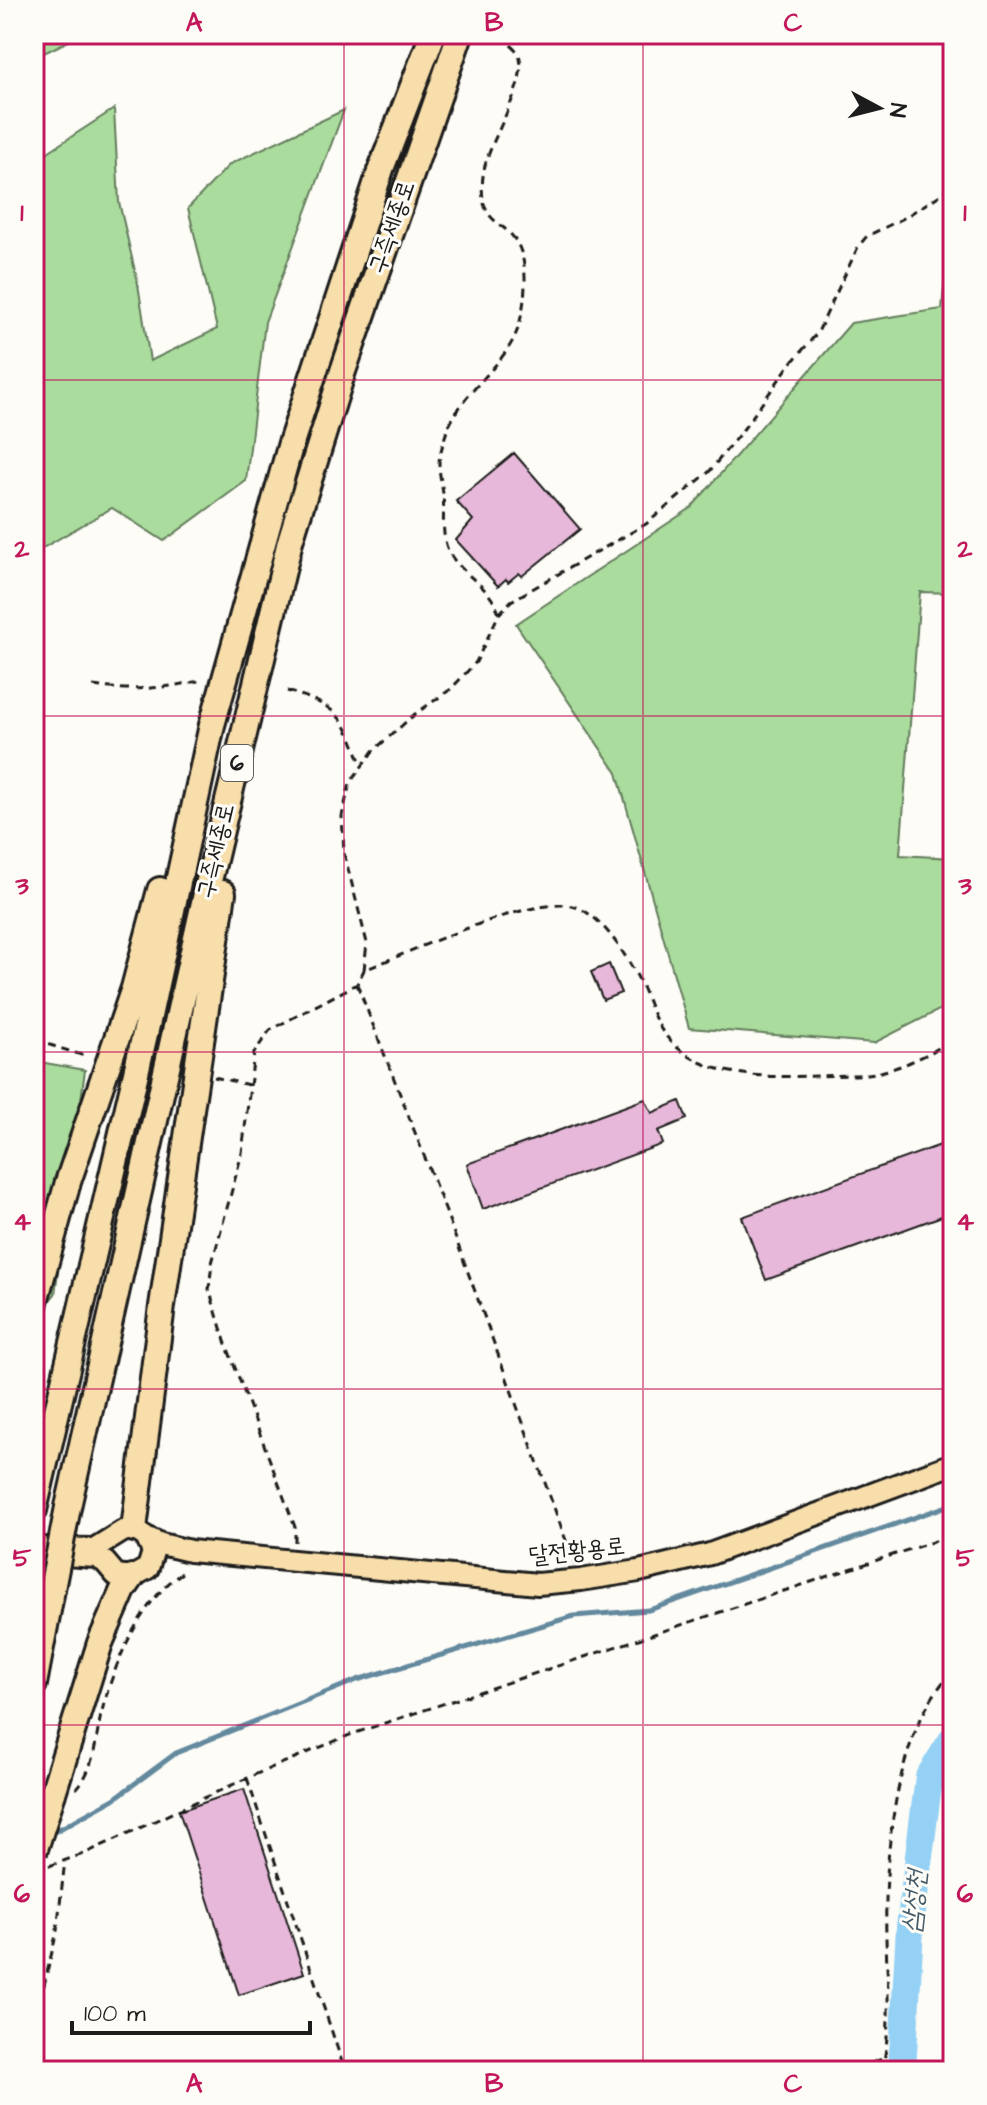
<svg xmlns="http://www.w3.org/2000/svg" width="987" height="2105" viewBox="0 0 987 2105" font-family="'Architects Daughter','Poor Story',sans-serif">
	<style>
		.green { fill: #aadc9d; stroke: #637c5c; stroke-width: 2 }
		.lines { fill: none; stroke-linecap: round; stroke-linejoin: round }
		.stream { stroke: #64899e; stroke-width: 5 }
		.river { stroke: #94d1f5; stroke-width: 28 }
		.building { fill: #e7b8d9; stroke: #1c1c1c; stroke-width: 2 }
		.major-casing { stroke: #1c1c1c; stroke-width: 26 }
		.highway-casing { stroke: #1c1c1c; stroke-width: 30 }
		.path { stroke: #1c1c1c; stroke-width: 3; stroke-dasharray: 8 6; stroke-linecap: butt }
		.major { stroke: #f8deab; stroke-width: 20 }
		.highway { stroke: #f8deab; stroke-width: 24 }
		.highway-bridge-casing { stroke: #1c1c1c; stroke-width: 30; stroke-linecap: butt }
		.highway-bridge { stroke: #f8deab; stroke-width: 24 }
		.grid { fill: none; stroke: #c2185b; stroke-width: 2; stroke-opacity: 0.55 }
		.labels { text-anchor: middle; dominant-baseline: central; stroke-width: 6; stroke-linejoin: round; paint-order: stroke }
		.shield { fill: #fdfcf7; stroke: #605f5e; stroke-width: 2 }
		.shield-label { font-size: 22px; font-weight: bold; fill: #1c1c1c }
		.street-label { font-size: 24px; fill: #1c1c1c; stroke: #fdfcf7 }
		.water-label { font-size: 26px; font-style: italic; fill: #465b68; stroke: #fdfcf7 }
		.neatline { fill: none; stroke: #c2185b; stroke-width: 3 }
		.grid-label { font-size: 26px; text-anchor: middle; font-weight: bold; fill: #c2185b }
	</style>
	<rect width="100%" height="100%" fill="#fdfcf7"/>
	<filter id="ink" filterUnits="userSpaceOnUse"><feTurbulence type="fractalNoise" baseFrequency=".0125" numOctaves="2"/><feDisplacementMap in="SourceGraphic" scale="16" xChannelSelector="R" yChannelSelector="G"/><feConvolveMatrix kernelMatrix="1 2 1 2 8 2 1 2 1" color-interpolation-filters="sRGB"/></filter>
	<g filter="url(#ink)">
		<!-- green -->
		<path class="green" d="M34 34H83L46 52 34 54Z
			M114 109 119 202 138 284 150 361 217 329 188 208 230 164 344 110 265 322 246 481 164 541 112 508 34 553V161Z
			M951 210 953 593 920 592 900 855 953 858V1003L874 1043 689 1028 617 773 516 624 691 508 851 323 942 309Z
			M34 1061 85 1070 55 1294 34 1319Z"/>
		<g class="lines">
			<!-- stream -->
			<path class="stream" d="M47 1833 56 1831 114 1799 176 1753 357 1680 574 1616 649 1610 953 1504"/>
			<!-- river -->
			<path class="river" d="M902 2071 910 1927 929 1777 953 1739"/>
		</g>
		<!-- building -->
		<path class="building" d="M514 453 580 529 522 576 519 573 508 582 506 579 498 586 456 540 473 520 456 501Z
			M609 964 621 993 603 1000 591 972Z
			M645 1099 652 1113 680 1101 687 1119 658 1131 663 1144 483 1209 467 1164Z
			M943 1144 944 1148 953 1144V1212L766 1280 742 1217Z
			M244 1789 304 1973 239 1995 179 1811Z"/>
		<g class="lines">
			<defs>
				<path id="major" d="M146 1537 161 1544 190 1551 538 1584 581 1580 639 1571 710 1554 953 1464
					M34 1548 94 1549 123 1531 134 1529 146 1537 153 1552 148 1568 132 1577 116 1575 105 1562 96 1557 34 1553"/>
				<path id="highway" d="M34 1305 68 1182 134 988 160 890
					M68 1507 208 885 290 541 343 371 460 34
					M34 1510 148 1021 212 725 291 443 381 169 433 34
					M134 1529 162 1306 223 893
					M34 1684 52 1589
					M53 1793 100 1643 123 1590 132 1577"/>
			</defs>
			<!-- major casing -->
			<use href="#major" class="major-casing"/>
			<!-- highway casing -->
			<use href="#highway" class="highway-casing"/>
			<!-- path -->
			<path class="path" d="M499 614 511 601 646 524 709 472 745 427 788 367 818 332 858 247 867 236 902 219 953 187
				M93 686C135 692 164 688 204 680
				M287 691C337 706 344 715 361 764
				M364 970 367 943 344 853 342 816 350 783 373 751 415 714 451 689 476 662 499 614C491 586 464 577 450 554 440 538 445 512 443 494 442 484 439 474 439 464 439 456 442 448 444 440 458 390 507 368 519 325 525 304 528 273 521 252 509 216 477 231 483 176 486 143 530 83 519 55 514 44 500 38 490 34
				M357 984 446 1212 575 1565
				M34 1044 50 1045 88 1057
				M944 1045 953 1061
				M214 1077 249 1085
				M295 1542V1527L225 1341 209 1289 212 1263 242 1153 254 1053 270 1030 357 984 364 970C411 952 526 897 572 906 600 912 624 953 637 976 647 995 652 1019 666 1036 703 1081 769 1077 820 1076 838 1075 857 1076 875 1073 900 1069 932 1053 953 1039
				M247 1778 345 2071
				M76 1789C95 1769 95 1741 101 1715 113 1666 142 1595 187 1570
				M49 1866 86 1853 247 1778 352 1734 953 1535
				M34 2027 57 1931 65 1860
				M847 2071 885 2058
				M882 2071C892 2026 887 1983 886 1938 884 1857 894 1731 953 1671"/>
			<!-- major -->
			<use href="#major" class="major"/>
			<!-- highway -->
			<use href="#highway" class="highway"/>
			<defs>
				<path id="highway-bridge" d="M52 1589 68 1507
					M34 1852 53 1793"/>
			</defs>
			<!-- highway-bridge casing -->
			<use href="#highway-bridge" class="highway-bridge-casing"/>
			<!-- highway-bridge -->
			<use href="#highway-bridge" class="highway-bridge"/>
		</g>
	</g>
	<!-- grid -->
	<path class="grid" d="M344 34V2071M643 34V2071M34 380H953M34 716H953M34 1052H953M34 1389H953M34 1725H953"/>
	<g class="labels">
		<!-- shield labels -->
		<rect class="shield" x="221" y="745" width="32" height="36" rx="6"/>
		<g class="shield-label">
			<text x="237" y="763">6</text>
		</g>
		<!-- street labels -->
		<g class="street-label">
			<text transform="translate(392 227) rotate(-71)">구즉세종로</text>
			<text transform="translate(216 851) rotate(-77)">구즉세종로</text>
			<text transform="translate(577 1551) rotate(-6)">달전황용로</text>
		</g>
		<!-- water labels -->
		<g class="water-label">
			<text transform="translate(914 1901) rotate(-84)">삼성천</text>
		</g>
	</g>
	<!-- margin -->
	<rect width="987" height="2105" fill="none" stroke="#fdfcf7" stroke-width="88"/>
	<!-- north arrow -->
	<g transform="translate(879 108) rotate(97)" stroke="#fdfcf7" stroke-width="6" paint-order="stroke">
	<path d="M0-6L14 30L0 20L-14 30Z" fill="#1c1c1c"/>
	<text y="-12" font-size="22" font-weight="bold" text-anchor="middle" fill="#1c1c1c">N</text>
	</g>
	<!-- scale -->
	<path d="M72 2021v12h238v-12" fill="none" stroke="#1c1c1c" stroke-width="4"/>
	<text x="84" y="2021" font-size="24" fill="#1c1c1c" stroke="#fdfcf7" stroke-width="6" paint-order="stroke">100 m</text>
	<rect x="44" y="44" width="899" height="2017" class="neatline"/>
	<g class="grid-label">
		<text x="194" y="31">A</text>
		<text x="494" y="31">B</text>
		<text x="793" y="31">C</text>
		<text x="22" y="221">1</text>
		<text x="965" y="221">1</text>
		<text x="22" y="557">2</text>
		<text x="965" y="557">2</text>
		<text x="22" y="894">3</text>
		<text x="965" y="894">3</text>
		<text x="22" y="1230">4</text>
		<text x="965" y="1230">4</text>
		<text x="22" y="1566">5</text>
		<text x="965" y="1566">5</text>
		<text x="22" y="1902">6</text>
		<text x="965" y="1902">6</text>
		<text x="194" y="2092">A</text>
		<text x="494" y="2092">B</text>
		<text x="793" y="2092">C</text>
	</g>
</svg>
